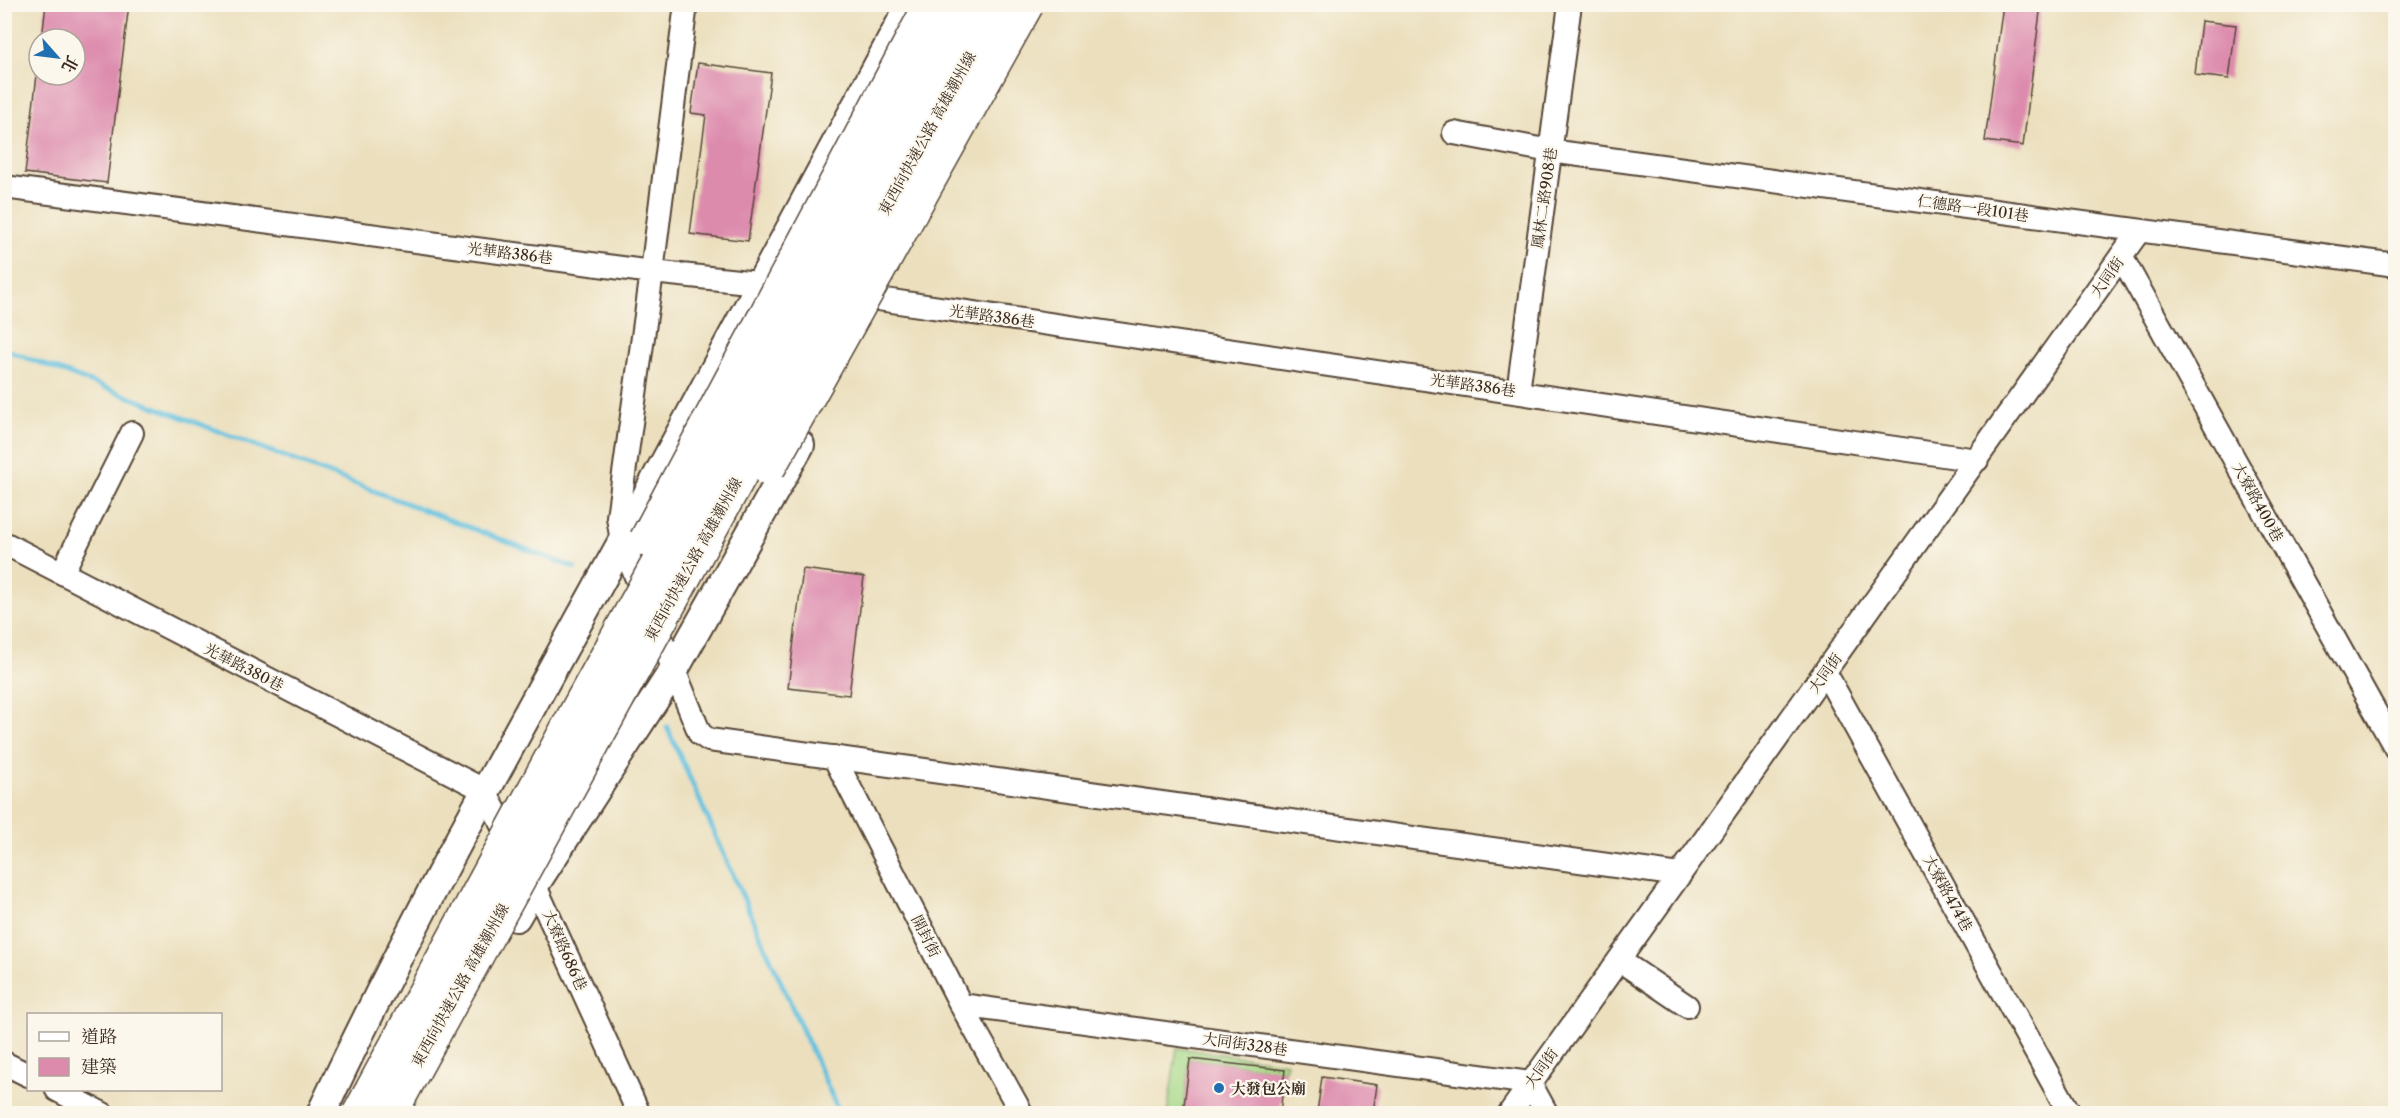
<svg xmlns="http://www.w3.org/2000/svg" width="2400" height="1118" viewBox="0 0 2400 1118" font-family="'Libre Caslon Text','Noto Serif TC',serif">
	<style>
		.green { fill: #a6d887; stroke: #708152; stroke-width: 1.5 }
		.lines { fill: none; stroke-linecap: round; stroke-linejoin: round }
		.stream { stroke: #5fc0de; stroke-width: 5 }
		.building { fill: #dd8bad }
		.minor-casing { stroke: #554536; stroke-width: 26 }
		.major-casing { stroke: #554536; stroke-width: 32 }
		.minor { stroke: #fff; stroke-width: 22 }
		.major { stroke: #fff; stroke-width: 28 }
		.highway-bridge-casing { stroke: #554536; stroke-width: 36; stroke-linecap: butt }
		.highway-bridge { stroke: #fff; stroke-width: 33 }
		.poi-dot { fill: #1f6fb2; stroke: #fbf7ec; stroke-width: 2 }
		.labels { text-anchor: middle; dominant-baseline: central; stroke-width: 4.5; stroke-linejoin: round; paint-order: stroke }
		.street-label { font-size: 15px; fill: #3b2a1e; stroke: #fbf7ec }
		.poi-label { font-size: 15px; font-weight: bold; fill: #3b2a1e; stroke: #fbf7ec; text-anchor: start }
	</style>
	<rect width="100%" height="100%" fill="#fbf7ec"/>
	<filter id="ink" filterUnits="userSpaceOnUse"><feTurbulence type="fractalNoise" baseFrequency=".0167" numOctaves="2"/><feDisplacementMap in="SourceGraphic" scale="12" xChannelSelector="R" yChannelSelector="G"/><feConvolveMatrix kernelMatrix="1 2 1 2 8 2 1 2 1" color-interpolation-filters="sRGB"/></filter>
	<filter id="wash" filterUnits="userSpaceOnUse"><feTurbulence type="fractalNoise" baseFrequency=".008" numOctaves="4" result="noise"/><feDisplacementMap in="SourceGraphic" scale="24" xChannelSelector="R" yChannelSelector="G"/><feGaussianBlur stdDeviation="1.35" result="paint"/><feColorMatrix in="noise" values="0 0 0 0 0 0 0 0 0 0 0 0 0 0 0 0 0 1.4 0 .05"/><feComposite in="paint" operator="in"/></filter>
	<g filter="url(#wash)">
		<rect width="100%" height="100%" fill="#ebdfbd"/>
		<!-- green -->
		<path class="green" d="M1177 1048 1287 1063 1285 1070 1190 1059 1183 1113 1167 1114Z"/>
		<g class="lines">
			<!-- stream -->
			<path class="stream" d="M4 349 575 568
				M667 727 840 1114"/>
		</g>
		<g id="blocks">
			<!-- building -->
			<path class="building" d="M46 4H129L107 183 25 173 37 75H75V39H42Z
				M2003 4H2041L2023 146 1985 141Z
				M2201 21 2236 25 2229 79 2195 75Z
				M698 63 771 73 748 241 690 234 706 115 691 113Z
				M803 569 864 577 849 695 788 688Z
				M1190 1059 1285 1070 1280 1113H1183Z
				M1322 1077 1377 1085 1373 1113H1317Z"/>
		</g>
	</g>
	<g filter="url(#ink)">
		<use href="#blocks" fill-opacity="0" stroke="#554536" stroke-width="1.5"/>
		<g class="lines">
			<defs>
				<path id="minor" d="M686 4 652 272 618 517 622 542 700 734 709 740 1680 875
					M1454 133 1550 151 2396 265
					M4 187 652 272 777 285
					M2121 256 2396 749
					M851 295 1977 460
					M1518 392 1570 4
					M4 543 484 790 514 846
					M62 573 132 433
					M1825 672 2070 1114
					M834 757 961 1005 1022 1114
					M530 875 639 1114
					M1619 960 1687 1006
					M961 1005 1530 1083 1547 1114
					M4 1063 28 1075
					M57 1090 103 1114
					M1509 1114 2139 231"/>
				<path id="major" d="M516 917 535 884 675 668 800 445
					M321 1114C412 919 518 732 621 544 719 365 814 184 911 4"/>
			</defs>
			<!-- minor casing -->
			<use href="#minor" class="minor-casing"/>
			<!-- major casing -->
			<use href="#major" class="major-casing"/>
			<!-- minor -->
			<use href="#minor" class="minor"/>
			<!-- major -->
			<use href="#major" class="major"/>
			<defs>
				<path id="highway-bridge" d="M768 469 1027 4
					M646 540 931 4
					M359 1114 580 705 966 4
					M390 1114 998 4"/>
			</defs>
			<!-- highway-bridge casing -->
			<use href="#highway-bridge" class="highway-bridge-casing"/>
			<!-- highway-bridge -->
			<use href="#highway-bridge" class="highway-bridge"/>
		</g>
	</g>
	<!-- markers -->
	<circle class="poi-dot" cx="1219" cy="1088" r="6"/>
	<g class="labels">
		<!-- street labels -->
		<g class="street-label">
			<text transform="translate(927 133) rotate(-61)">東西向快速公路 高雄潮州線</text>
			<text transform="translate(1544 198) rotate(-82)">鳳林二路908巷</text>
			<text transform="translate(1973 208) rotate(8)">仁德路一段101巷</text>
			<text transform="translate(510 253) rotate(7)">光華路386巷</text>
			<text transform="translate(2107 277) rotate(-55)">大同街</text>
			<text transform="translate(992 316) rotate(8)">光華路386巷</text>
			<text transform="translate(1473 385) rotate(8)">光華路386巷</text>
			<text transform="translate(2258 502) rotate(61)">大寮路400巷</text>
			<text transform="translate(693 559) rotate(-61)">東西向快速公路 高雄潮州線</text>
			<text transform="translate(244 667) rotate(27)">光華路380巷</text>
			<text transform="translate(1825 673) rotate(-54)">大同街</text>
			<text transform="translate(1948 893) rotate(61)">大寮路474巷</text>
			<text transform="translate(926 936) rotate(63)">開封街</text>
			<text transform="translate(565 950) rotate(66)">大寮路686巷</text>
			<text transform="translate(460 985) rotate(-61)">東西向快速公路 高雄潮州線</text>
			<text transform="translate(1245 1044) rotate(8)">大同街328巷</text>
			<text transform="translate(1541 1068) rotate(-54)">大同街</text>
		</g>
		<!-- poi labels -->
		<g class="poi-label">
			<text x="1231" y="1088">大發包公廟</text>
		</g>
	</g>
	<!-- margin -->
	<rect width="2400" height="1118" fill="none" stroke="#fbf7ec" stroke-width="24"/>
	<!-- legend -->
	<rect x="27" y="1013" width="195" height="78" fill="#fbf7ec" stroke="#aea59a" stroke-width="1.5"/>
	<rect x="39" y="1032" width="30" height="9" fill="#ffffff" stroke="#aea59a" stroke-width="1.5"/>
	<text x="81" y="1043" font-size="18" fill="#3b2a1e">道路</text>
	<rect x="39" y="1058" width="30" height="18" fill="#dd8bad" stroke="#aea59a" stroke-width="1.5"/>
	<text x="81" y="1073" font-size="18" fill="#3b2a1e">建築</text>
	<!-- north arrow -->
	<g transform="translate(57 57) rotate(118)"><circle r="28" fill="#fbf7ec" stroke="#aea59a" stroke-width="1.5"/>
	<path d="M0-4.5L10 22L0 15L-10 22Z" fill="#1f6fb2"/>
	<text y="-9" font-size="16" font-weight="bold" text-anchor="middle" fill="#3b2a1e">北</text>
	</g>
</svg>
